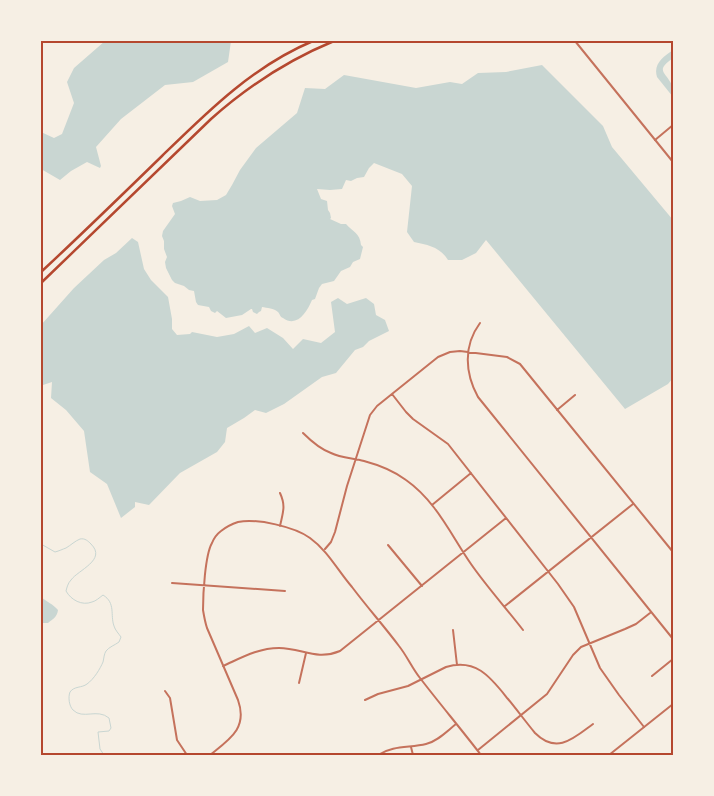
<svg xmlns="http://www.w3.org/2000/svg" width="714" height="796" viewBox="0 0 714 796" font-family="'DejaVu Sans',sans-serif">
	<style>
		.water { fill: #c9d6d2 }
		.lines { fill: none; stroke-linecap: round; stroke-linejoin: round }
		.stream { stroke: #c9d6d2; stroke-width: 1 }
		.minor { stroke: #c5725c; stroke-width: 2 }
		.tertiary { stroke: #c5725c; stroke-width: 2 }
		.secondary { stroke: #b5482f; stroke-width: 2.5 }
		.neatline { fill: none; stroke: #b5482f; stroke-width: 2 }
	</style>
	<rect width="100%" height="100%" fill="#f6efe4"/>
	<!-- water -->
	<path class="water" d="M105 41H231L228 62 193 82 165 85 121 119 96 147 101 166 100 168 87 162 71 171 60 180 41 169V132L54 138 62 134 74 103 67 82 74 68Z
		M673 50V58C655 71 665 71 672 85 673 88 673 93 673 97L657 77C653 64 663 57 673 50Z
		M542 65 603 126 612 147 673 220V378L668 384 625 409 486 240 476 253 462 260H448C440 247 428 245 414 242L407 232 412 186 402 174 374 163 369 168 364 177 357 178 351 181 346 180 342 189 330 190 317 189 321 199 327 201 328 210 330 213 331 218 330 219 341 224H346C353 232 360 233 361 245L363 247 360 259 353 262 350 267 341 271 334 281 322 284 319 288 315 299 312 300C307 312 297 328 283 318 280 317 280 314 278 312 274 308 267 308 262 307L261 311 259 312 257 314 253 312 252 309H251L242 315 226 318 217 311 215 313 211 311 209 307 198 305 196 302 194 291 189 290 184 286 175 283 172 280 166 268 165 262 167 257 164 249V241L162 236 163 231 175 214 172 206 173 203 181 201 190 197 200 201 217 200 226 195 232 185 240 170 256 148 297 113 305 88 325 89 344 75 416 88 450 82 462 84 478 73 506 72Z
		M132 238 138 242 144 269 151 280 168 297 172 319V329L177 335 190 334 192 332 217 337 234 334 249 326 255 333 267 328 283 338 293 349 303 339 321 343 335 332 331 302 338 298 347 304 366 298 374 304 376 315 385 320 389 331 369 341 363 347 355 350 336 373 322 377 284 404 266 413 255 410 244 418 227 428 225 442 217 452 180 473 149 505 135 502V507L121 518 107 484 90 472 84 431 66 410 51 398 52 382 43 385 41 382V325L74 288 104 260 116 253Z
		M41 597C47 602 53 604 58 610 57 617 53 619 48 623H41Z"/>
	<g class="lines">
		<!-- stream -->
		<path class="stream" d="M41 544 55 552C59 551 63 549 66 548 71 545 75 541 80 539 85 538 88 541 91 544 107 560 78 570 71 580 68 583 67 587 66 591 71 600 82 606 92 602 96 601 99 598 103 595 116 603 110 615 114 626 115 630 119 634 121 637L119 642C115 645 109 647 106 651 104 654 104 658 103 662 100 669 94 679 87 684 82 688 74 686 70 692 68 697 69 706 73 710 83 720 97 708 109 718L111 728 109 731 98 732 100 749 104 755"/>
		<!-- minor -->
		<path class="minor" d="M655 140 673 125
			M480 323C463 346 465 373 478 397L673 639
			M392 394 406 412 413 419 448 444 558 584 574 607 600 668 619 695 644 727
			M557 410 575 395
			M303 433C311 441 320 449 331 453 341 458 353 458 364 461 379 465 394 471 406 480 436 501 451 535 471 564 487 587 506 608 523 630
			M280 493C286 506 283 512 280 526
			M432 505 471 473
			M388 545 422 586
			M325 549 331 542 335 532 347 486 370 415 377 406 438 357 450 352 460 351 507 357 520 364 673 552
			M172 583 285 591
			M505 606 633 504
			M453 630 457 665
			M223 666C241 658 258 648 279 648 302 648 316 661 340 651L506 518
			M652 676 673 659
			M299 683 306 653
			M165 691 170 698 177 740 187 755
			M365 700 378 694 408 686 446 667C477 658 491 678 508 699 517 710 526 722 535 733 557 755 574 738 593 724
			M411 747 413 755
			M478 750 547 694 573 655 581 647 625 629 636 624 650 613
			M210 755C230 739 248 728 238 700L207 628C205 622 204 616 203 610 203 595 205 555 212 543 214 538 217 534 221 531 226 527 232 524 238 522 257 518 295 527 310 538 328 551 338 571 352 587 367 607 384 626 399 646 407 656 412 668 420 678 440 704 461 729 481 755
			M378 755C393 745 410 748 426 744 438 741 447 731 456 724"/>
		<!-- tertiary -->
		<path class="tertiary" d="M575 41 673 162
			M609 755 673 704"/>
		<!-- secondary -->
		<path class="secondary" d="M41 272C82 234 122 195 162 156 207 112 253 66 313 41
			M41 283 211 119C248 86 288 60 334 41"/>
	</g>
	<!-- border -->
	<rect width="714" height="796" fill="none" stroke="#f6efe4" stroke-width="85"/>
	<rect x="42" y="42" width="630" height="712" class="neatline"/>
</svg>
